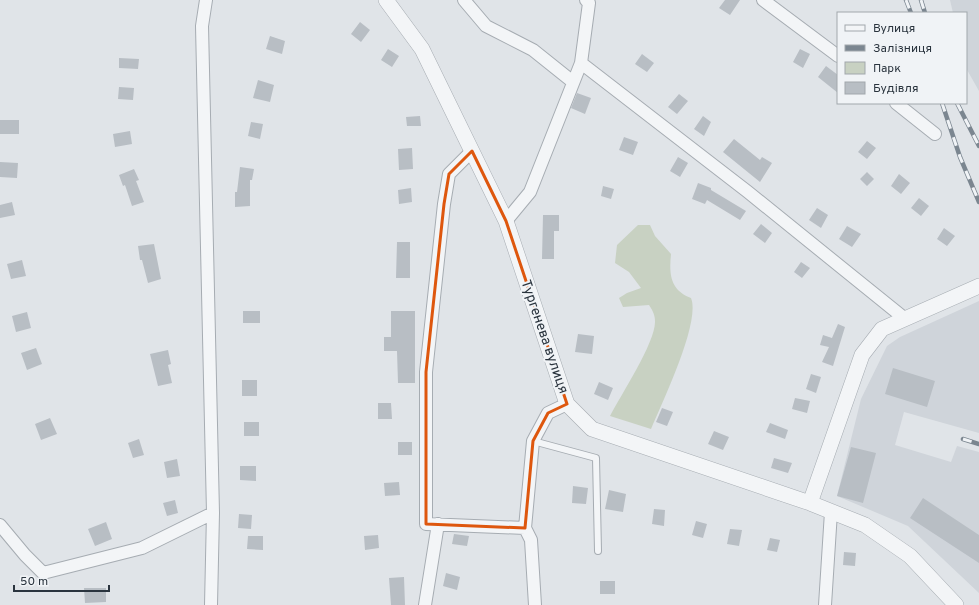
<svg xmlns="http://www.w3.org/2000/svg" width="979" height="605" viewBox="0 0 979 605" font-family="Overpass,sans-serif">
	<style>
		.built { fill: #cfd4da }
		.green { fill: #c8d1c2 }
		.building { fill: #b8bec4 }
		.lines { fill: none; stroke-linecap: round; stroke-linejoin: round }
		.service-casing { stroke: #a6acb2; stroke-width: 8 }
		.minor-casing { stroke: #a6acb2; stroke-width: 14 }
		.tertiary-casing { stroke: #a6acb2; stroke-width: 16 }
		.service { stroke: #f3f5f7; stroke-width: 6 }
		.minor { stroke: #f3f5f7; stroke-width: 12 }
		.tertiary { stroke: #f3f5f7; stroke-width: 15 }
		.rail-casing { stroke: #7b8690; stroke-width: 4.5 }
		.rail { stroke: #f0f3f6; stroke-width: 3; stroke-dasharray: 9; stroke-linecap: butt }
		.marked { fill: none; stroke: #de570e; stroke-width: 3; stroke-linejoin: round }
		.labels { text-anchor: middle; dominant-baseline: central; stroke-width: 4; stroke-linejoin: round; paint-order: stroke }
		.street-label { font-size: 14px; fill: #2a343e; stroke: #f0f3f6 }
	</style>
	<rect width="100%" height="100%" fill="#e0e4e8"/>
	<!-- built -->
	<path class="built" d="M950 0H979V91L966 68V13H953Z
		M979 301V433L904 412 895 445 951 462 957 446 979 452V593L908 526 837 496 861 399 887 346 900 337Z"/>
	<!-- green -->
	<path class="green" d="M638 225H650L655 236 671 254C669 274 670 290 691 298 701 322 662 403 651 429L610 416C621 395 655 343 655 322 655 315 653 311 649 305L623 307 619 298 627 293 641 288 629 272 615 263 617 245Z"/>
	<!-- building -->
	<path class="building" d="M725 0H740L730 15 719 8Z
		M360 22 370 30 361 42 351 34Z
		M270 36 285 41 282 54 266 49Z
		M388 49 399 56 392 67 381 60Z
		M800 49 810 54 803 68 793 62Z
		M642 54 654 63 647 72 635 64Z
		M119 58 139 59 138 69 119 68Z
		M826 66 838 75V93L818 77Z
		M258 80 274 85 270 102 253 98Z
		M119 87 134 88 133 100 118 99Z
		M577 93 591 98 585 114 571 108Z
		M679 94 688 101 677 114 668 107Z
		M420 116 421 126H407L406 117Z
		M703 116 711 122 704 136 694 129Z
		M0 120H19V134H0Z
		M251 122 263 124 260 139 248 136Z
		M130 131 132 144 115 147 113 134Z
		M624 137 638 142 633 155 619 150Z
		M734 139 760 160 762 157 772 163 760 182 723 152Z
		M867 141 876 148 867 159 858 152Z
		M412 148 413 169 399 170 398 149Z
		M678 157 688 163 680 177 670 171Z
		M0 162 18 163 17 178 0 177Z
		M240 167 254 169 252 180H250V206L235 207V192H237Z
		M134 169 139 180 136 181 144 202 132 206 125 185 123 186 119 175Z
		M867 172 874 179 867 186 860 179Z
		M899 174 910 183 901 194 891 186Z
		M698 183 711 188V190L746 211 740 220 707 200 705 204 692 199Z
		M603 186 614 189 611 199 601 196Z
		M411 188 412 202 399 204 398 190Z
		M919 198 929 206 921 216 911 208Z
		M12 202 15 215 0 218V205Z
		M817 208 828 215 821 228 809 220Z
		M543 215H559V231H554V259H542Z
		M761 224 772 233 765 243 753 234Z
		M847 226 861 234 852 247 839 239Z
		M944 228 955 236 947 246 937 239Z
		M397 242H410V278H396Z
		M154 244 161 279 148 283 142 260H140L138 246Z
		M22 260 26 276 11 279 7 264Z
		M801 262 810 268 802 278 794 272Z
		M243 311H260V323H243Z
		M391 311H415V383H398L397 351H384V337H391Z
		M27 312 31 328 16 332 12 316Z
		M838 324 845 327 833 366 822 362 829 347 820 345 823 335 832 338Z
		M578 334 594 336 592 354 575 352Z
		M36 348 42 364 27 370 21 353Z
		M168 350 171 364 168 365 172 383 158 386 150 354Z
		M893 368 935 381 927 407 885 394Z
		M811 374 821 377 816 393 806 389Z
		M242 380H257V396H242Z
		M599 382 613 388 608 400 594 394Z
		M795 398 810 401 807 413 792 409Z
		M378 403H391L392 419H378Z
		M662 408 673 412 667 426 656 422Z
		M50 418 57 434 41 440 35 424Z
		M244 422H259V436H244Z
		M770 423 788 430 785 439 766 432Z
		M714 431 729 437 723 450 708 444Z
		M139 439 144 455 133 458 128 443Z
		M398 442H412V455H398Z
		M851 447 876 453 863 503 837 496Z
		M774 458 792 463 788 473 771 468Z
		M177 459 180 476 167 478 164 462Z
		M240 466H256V481L240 480Z
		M399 482 400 495 385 496 384 483Z
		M573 486 588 488 586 504 572 503Z
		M609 490 626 494 623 512 605 509Z
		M923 498 979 535V563L910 518Z
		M175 500 178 513 167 516 163 503Z
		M654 509 665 510 664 526 652 524Z
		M239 514 252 515 251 529 238 528Z
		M696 521 707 524 703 538 692 535Z
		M106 522 112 539 95 546 88 529Z
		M730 529 742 530 739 546 727 544Z
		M454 534 469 536 467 546 452 544Z
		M378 535 379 548 365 550 364 536Z
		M248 536H263V550L247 549Z
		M770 538 780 540 777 552 767 550Z
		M844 552 856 553 855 566 843 565Z
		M446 573 460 577 457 590 443 586Z
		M404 577 405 605H391L389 578Z
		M600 581H615V594H600Z
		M84 588H106V602L85 603Z"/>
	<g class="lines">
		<defs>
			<path id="service" d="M533 441 596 458 598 551"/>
			<path id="minor" d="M206 0 202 26 213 513 211 605
				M464 0 486 26 533 50 573 82
				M763 0 838 56
				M581 63 748 192 904 318
				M896 103 935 134
				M472 151 449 174 444 204 426 372V524L525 528
				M506 221 530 192 581 63 589 3 586 0
				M0 525 25 555 43 573 142 548 213 513
				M425 605 438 524
				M535 605 531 540 525 528 533 441 548 413 567 404
				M825 605 831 512"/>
			<path id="tertiary" d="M386 0 422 49 506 221 567 404 592 429 810 503 865 525 910 556 956 605
				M810 503 862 355 882 329 979 286"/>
		</defs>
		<!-- service casing -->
		<use href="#service" class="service-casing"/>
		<!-- minor casing -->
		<use href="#minor" class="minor-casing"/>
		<!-- tertiary casing -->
		<use href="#tertiary" class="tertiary-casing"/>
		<!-- service -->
		<use href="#service" class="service"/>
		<!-- minor -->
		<use href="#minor" class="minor"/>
		<!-- tertiary -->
		<use href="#tertiary" class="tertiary"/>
		<defs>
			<path id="rail" d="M906 0 911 13
				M921 0 925 13
				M942 103 960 157 979 202
				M957 103 979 146
				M963 439 979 444"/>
		</defs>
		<!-- rail casing -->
		<use href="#rail" class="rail-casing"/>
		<!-- rail -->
		<use href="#rail" class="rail"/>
	</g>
	<!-- marked area -->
	<path class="marked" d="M472 151 506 221 567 404 548 413 533 441 525 528 426 524V372L444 204 449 174Z"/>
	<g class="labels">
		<!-- street labels -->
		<g class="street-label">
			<text transform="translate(544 337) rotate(71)">Тургенева вулиця</text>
		</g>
	</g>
	<!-- legend -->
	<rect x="837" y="12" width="130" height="92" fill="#f0f3f6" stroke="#a1a7ac"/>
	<rect x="845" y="25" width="20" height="6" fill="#f3f5f7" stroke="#a1a7ac"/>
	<text x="873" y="32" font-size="12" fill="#2a343e">Вулиця</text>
	<rect x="845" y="45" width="20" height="6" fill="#7b8690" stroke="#a1a7ac"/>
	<text x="873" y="52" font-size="12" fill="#2a343e">Залізниця</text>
	<rect x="845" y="62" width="20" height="12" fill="#c8d1c2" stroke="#a1a7ac"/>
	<text x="873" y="72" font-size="12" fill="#2a343e">Парк</text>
	<rect x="845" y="82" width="20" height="12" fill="#b8bec4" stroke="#a1a7ac"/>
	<text x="873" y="92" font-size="12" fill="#2a343e">Будівля</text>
	<!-- scale -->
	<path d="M14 585v6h95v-6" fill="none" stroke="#2a343e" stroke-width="2"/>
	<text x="20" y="585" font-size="12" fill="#2a343e" stroke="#f0f3f6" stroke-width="3" paint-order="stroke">50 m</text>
</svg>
